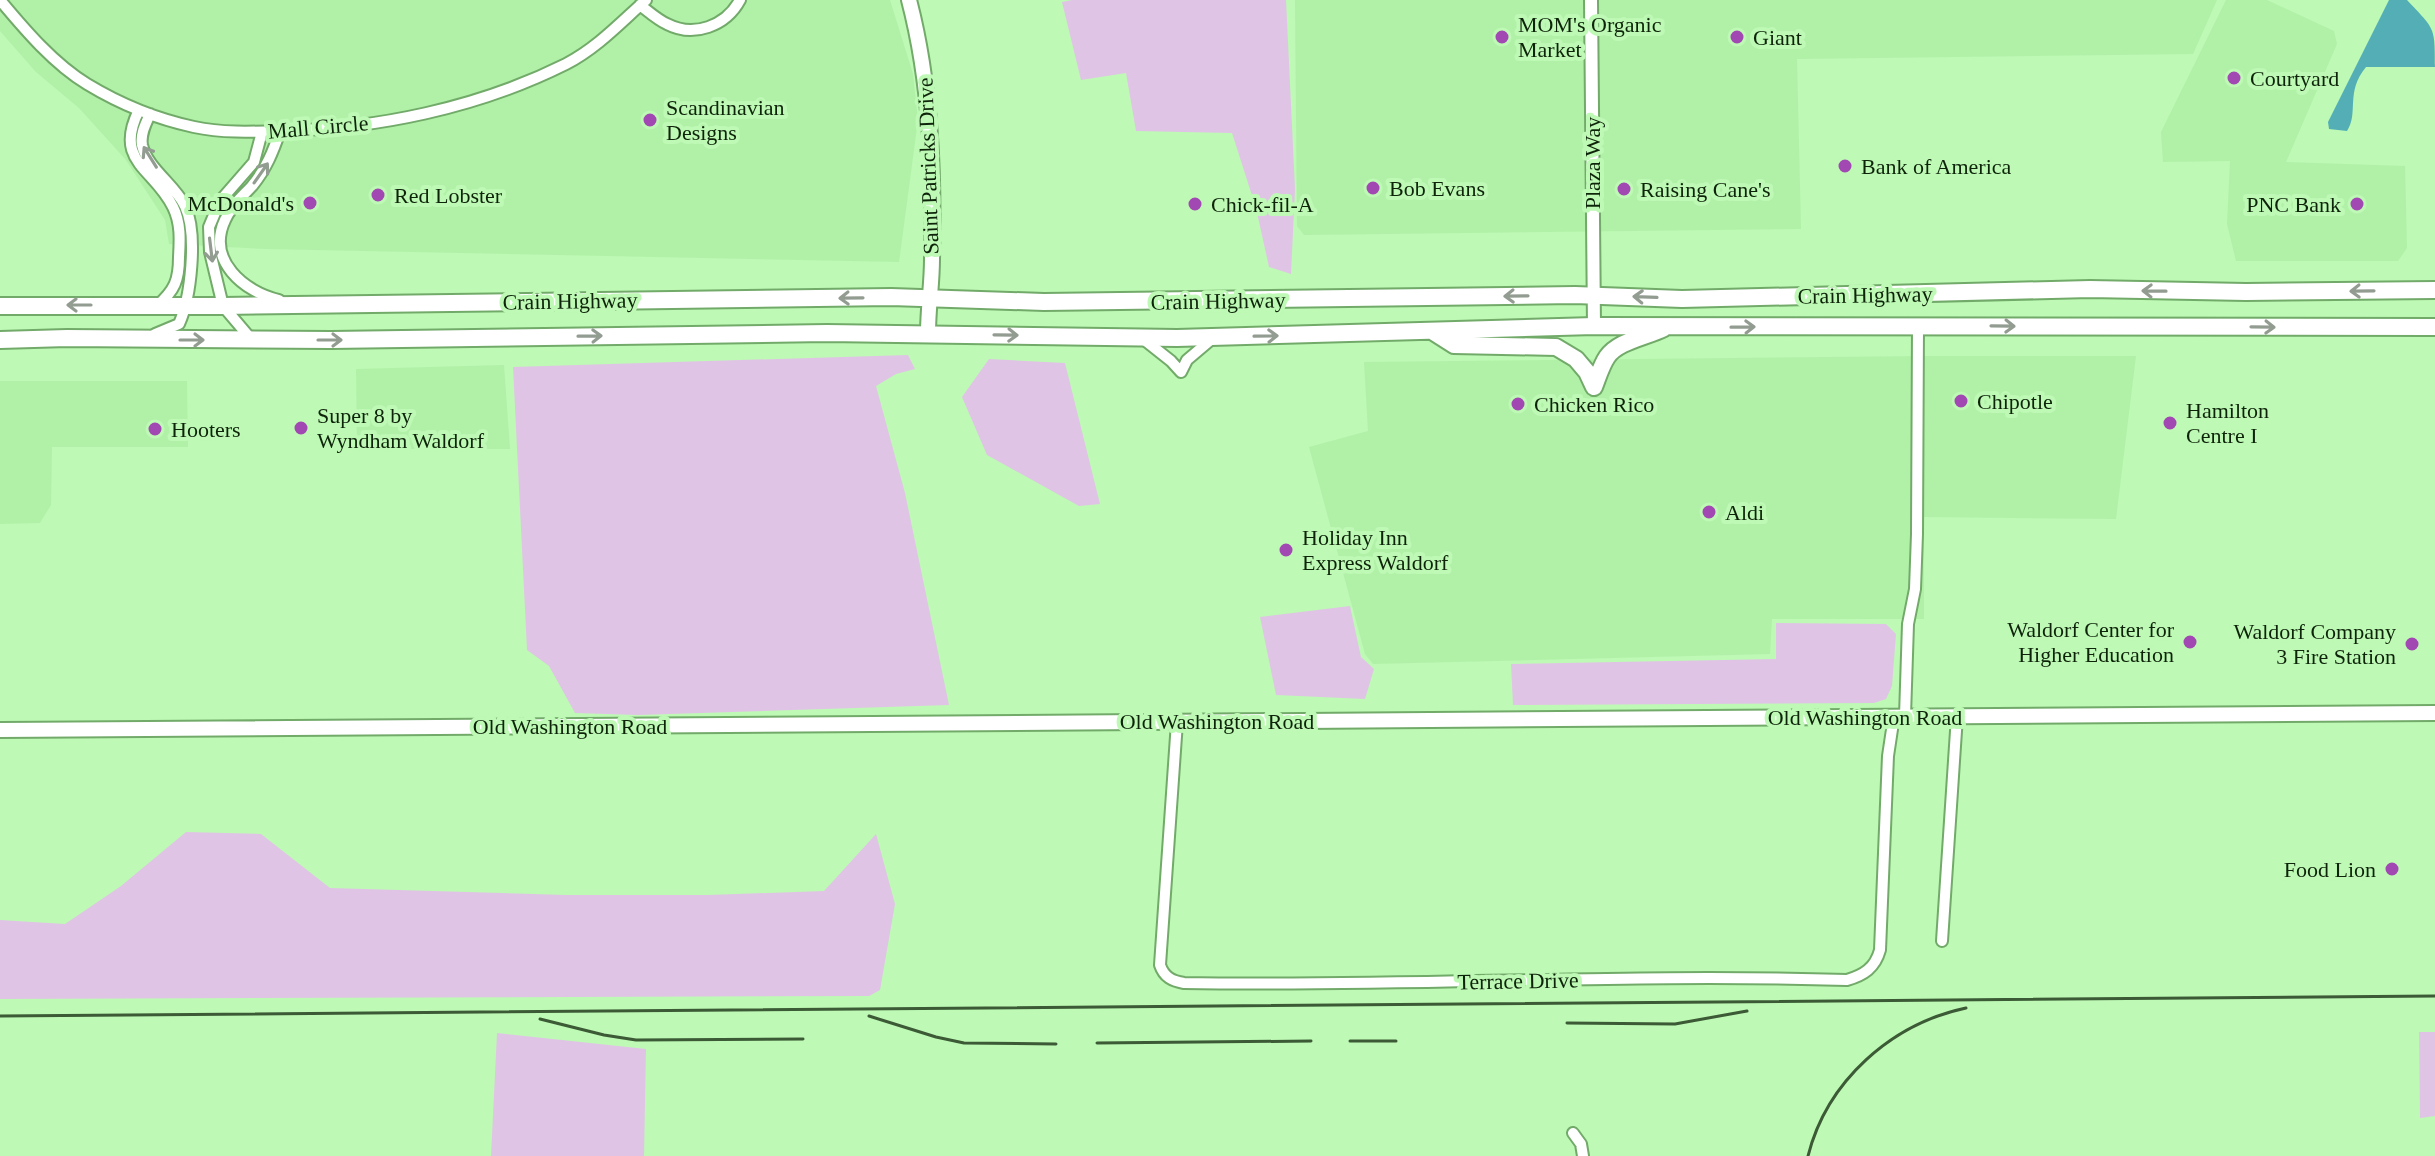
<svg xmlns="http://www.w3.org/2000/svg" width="2435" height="1156" viewBox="0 0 2435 1156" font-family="Georgia,serif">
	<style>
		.built { fill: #b0f1a7 }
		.green { fill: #e0c4e5 }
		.water { fill: #53afb5 }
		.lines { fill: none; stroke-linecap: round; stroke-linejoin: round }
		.minor-casing { stroke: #72aa6a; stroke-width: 14 }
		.tertiary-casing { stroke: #72aa6a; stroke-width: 16 }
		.secondary-casing { stroke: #72aa6a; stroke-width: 18 }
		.trunk-casing { stroke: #72aa6a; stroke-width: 20 }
		.minor { stroke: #fff; stroke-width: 10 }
		.tertiary { stroke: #fff; stroke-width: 12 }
		.secondary { stroke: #fff; stroke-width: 14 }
		.trunk { stroke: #fff; stroke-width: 16 }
		.rail { stroke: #3b5a35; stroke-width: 3 }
		.oneway { stroke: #939c91 }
		.poi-dot { fill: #a248b3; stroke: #bef9b5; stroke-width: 3 }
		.labels { text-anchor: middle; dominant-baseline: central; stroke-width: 8; stroke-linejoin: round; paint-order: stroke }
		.poi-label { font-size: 22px; fill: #0e240a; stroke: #bef9b5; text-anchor: start }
		.street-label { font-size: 22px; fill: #0e240a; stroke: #bef9b5 }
	</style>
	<rect width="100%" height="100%" fill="#bef9b5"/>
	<!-- built -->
	<path class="built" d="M0 0H890L913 74 918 120 899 262 266 249 169 244 165 220 126 160 79 108 36 72 0 31Z
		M1295 0H2217L2193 54 1797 59 1801 229 1304 235 1297 226Z
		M2226 0H2267L2334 31 2337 44 2286 162 2405 166 2407 248 2398 261H2236L2227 224 2230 161 2163 162 2161 132Z
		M1925 356H2136L2116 519 1924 517V619H1772L1770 654 1373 664 1365 654 1309 447 1368 431 1364 362Z
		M504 365 510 449H357L356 369Z
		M0 381H187L188 447H52L51 505 40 523 0 524Z"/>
	<!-- green -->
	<path class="green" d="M1072 0H1286L1295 189 1291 274 1269 267 1256 208 1232 133 1136 131 1126 73 1081 80 1062 2Z
		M908 355 915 369 896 374 876 386 905 493 949 705 638 715 575 713 549 666 527 650 513 367Z
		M989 359 1065 363 1100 504 1079 506 987 455 962 397Z
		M1350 606 1361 657 1374 669 1365 699 1276 695 1260 617Z
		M1776 623 1886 624 1896 634 1892 686 1886 699 1874 703 1513 705 1511 664 1776 659Z
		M186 832 261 834 330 888 566 895H708L824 891 876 834 895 904 880 990 869 996 0 999V920L65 924 121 886Z
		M2419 1032H2435V1116L2420 1118Z
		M497 1033 646 1049 644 1156H491Z"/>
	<!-- water -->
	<path class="water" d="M2389 0H2407C2435 30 2435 26 2435 67H2366C2345 92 2359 113 2347 131L2329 129 2328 122Z"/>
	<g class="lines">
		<defs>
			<path id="minor" d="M0 0C25 30 54 64 87 84 120 104 157 119 194 127 222 133 250 132 279 131 376 129 478 108 566 64 597 48 620 23 646 0
				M640 5C649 12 658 20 667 24 694 38 726 26 740 0
				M139 110C113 162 154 168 173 207 181 223 180 240 179 257 179 280 175 290 157 306
				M150 114C146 123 140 134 142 145 147 168 175 185 185 206 198 234 191 297 179 324L155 334
				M279 300C244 292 206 260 225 220 231 206 242 197 252 186 266 169 273 152 280 131
				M1142 338 1171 361 1181 372 1187 360 1213 338
				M251 339 223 306 210 252 209 227 220 201 254 162 262 132
				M1905 716 1908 624 1915 589 1917 534 1918 326
				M1177 722 1160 965C1164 977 1172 981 1184 983 1405 987 1626 973 1847 980 1864 975 1875 968 1880 950L1888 756 1894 716
				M1942 941 1957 716
				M1573 1133 1581 1144 1583 1156"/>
			<path id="tertiary" d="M1591 0 1594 326"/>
			<path id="secondary" d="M909 0C931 84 934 173 932 259 932 284 928 308 928 333
				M0 730 2435 713"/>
			<path id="trunk" d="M0 306H223L891 297 1044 302 1575 295 1682 299 2090 289 2246 292 2435 290
				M1432 331 1454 345 1556 347 1576 359 1587 372 1594 387
				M0 340 67 338 331 340 827 333 1177 338 1594 326 2435 327
				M1594 387C1598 377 1601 366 1607 357 1618 341 1646 337 1664 328"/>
		</defs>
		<!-- minor casing -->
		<use href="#minor" class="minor-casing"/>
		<!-- tertiary casing -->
		<use href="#tertiary" class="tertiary-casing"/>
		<!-- secondary casing -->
		<use href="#secondary" class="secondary-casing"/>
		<!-- trunk casing -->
		<use href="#trunk" class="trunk-casing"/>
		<!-- minor -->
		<use href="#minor" class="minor"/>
		<!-- tertiary -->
		<use href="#tertiary" class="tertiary"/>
		<!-- secondary -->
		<use href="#secondary" class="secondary"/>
		<!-- trunk -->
		<use href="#trunk" class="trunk"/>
		<!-- rail -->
		<path class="rail" d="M0 1016 2435 996
			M869 1016 936 1037 964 1043 1056 1044
			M540 1019 604 1035 636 1040 803 1039
			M1567 1023 1675 1024 1747 1011
			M1350 1041H1396
			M1097 1043 1311 1041
			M1808 1156C1827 1081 1891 1024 1966 1008"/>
	</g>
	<!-- one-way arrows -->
	<defs><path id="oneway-shaft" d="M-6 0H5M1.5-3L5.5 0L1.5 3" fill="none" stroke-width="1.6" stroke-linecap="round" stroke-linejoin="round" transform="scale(2)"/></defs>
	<g class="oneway">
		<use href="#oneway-shaft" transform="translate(150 157) rotate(-122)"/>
		<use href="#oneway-shaft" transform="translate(261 173) rotate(-55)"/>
		<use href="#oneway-shaft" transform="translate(211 250) rotate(83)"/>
		<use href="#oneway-shaft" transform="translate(2154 291) rotate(-179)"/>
		<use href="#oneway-shaft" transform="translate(2362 291) rotate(179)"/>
		<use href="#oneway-shaft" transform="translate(1516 296) rotate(179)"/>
		<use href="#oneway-shaft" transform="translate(1645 297) rotate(-178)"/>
		<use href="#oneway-shaft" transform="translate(851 298) rotate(179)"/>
		<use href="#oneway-shaft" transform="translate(79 305) rotate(-180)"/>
		<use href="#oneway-shaft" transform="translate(2003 326) rotate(1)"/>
		<use href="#oneway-shaft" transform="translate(1743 327) rotate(-1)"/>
		<use href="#oneway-shaft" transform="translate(2263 327) rotate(1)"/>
		<use href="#oneway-shaft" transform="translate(1006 335) rotate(1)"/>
		<use href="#oneway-shaft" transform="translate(590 336) rotate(-1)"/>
		<use href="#oneway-shaft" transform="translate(1266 336) rotate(-1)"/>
		<use href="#oneway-shaft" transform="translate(192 340)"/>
		<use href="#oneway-shaft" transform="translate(330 340)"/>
	</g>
	<!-- markers -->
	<g class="poi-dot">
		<circle cx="1502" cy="37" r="8"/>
		<circle cx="1737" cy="37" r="8"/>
		<circle cx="2234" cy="78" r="8"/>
		<circle cx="650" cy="120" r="8"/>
		<circle cx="1845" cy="166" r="8"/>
		<circle cx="1373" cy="188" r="8"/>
		<circle cx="1624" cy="189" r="8"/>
		<circle cx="378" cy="195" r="8"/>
		<circle cx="310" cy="203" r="8"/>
		<circle cx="1195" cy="204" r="8"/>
		<circle cx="2357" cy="204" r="8"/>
		<circle cx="1961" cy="401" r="8"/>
		<circle cx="1518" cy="404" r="8"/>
		<circle cx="2170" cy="423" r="8"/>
		<circle cx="301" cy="428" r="8"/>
		<circle cx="155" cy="429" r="8"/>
		<circle cx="1709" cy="512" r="8"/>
		<circle cx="1286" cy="550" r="8"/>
		<circle cx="2190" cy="642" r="8"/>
		<circle cx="2412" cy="644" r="8"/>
		<circle cx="2392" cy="869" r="8"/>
	</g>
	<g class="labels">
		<!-- poi labels -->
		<g class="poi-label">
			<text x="1518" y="24">MOM's Organic<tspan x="1518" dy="25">Market</tspan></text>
			<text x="1753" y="37">Giant</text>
			<text x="2250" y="78">Courtyard</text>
			<text x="666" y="107">Scandinavian<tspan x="666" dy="25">Designs</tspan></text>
			<text x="1861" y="166">Bank of America</text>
			<text x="1389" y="188">Bob Evans</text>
			<text x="1640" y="189">Raising Cane's</text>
			<text x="394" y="195">Red Lobster</text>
			<text x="294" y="203" text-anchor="end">McDonald's</text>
			<text x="1211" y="204">Chick-fil-A</text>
			<text x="2341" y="204" text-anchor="end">PNC Bank</text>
			<text x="1977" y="401">Chipotle</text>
			<text x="1534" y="404">Chicken Rico</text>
			<text x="2186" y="410">Hamilton<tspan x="2186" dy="25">Centre I</tspan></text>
			<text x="317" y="415">Super 8 by<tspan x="317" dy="25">Wyndham Waldorf</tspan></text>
			<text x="171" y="429">Hooters</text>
			<text x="1725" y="512">Aldi</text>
			<text x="1302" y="537">Holiday Inn<tspan x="1302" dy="25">Express Waldorf</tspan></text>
			<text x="2174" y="629" text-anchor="end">Waldorf Center for<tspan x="2174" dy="25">Higher Education</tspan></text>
			<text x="2396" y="631" text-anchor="end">Waldorf Company<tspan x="2396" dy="25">3 Fire Station</tspan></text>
			<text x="2376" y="869" text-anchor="end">Food Lion</text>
		</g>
		<!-- street labels -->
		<g class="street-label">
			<text transform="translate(318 127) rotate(-5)">Mall Circle</text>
			<text transform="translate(1592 163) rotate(-90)">Plaza Way</text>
			<text transform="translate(928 166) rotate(-92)">Saint Patricks Drive</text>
			<text transform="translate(1865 295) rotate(-1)">Crain Highway</text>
			<text transform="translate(570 301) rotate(-1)">Crain Highway</text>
			<text transform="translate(1218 301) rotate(-1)">Crain Highway</text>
			<text x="1865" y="717">Old Washington Road</text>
			<text x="1217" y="721">Old Washington Road</text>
			<text x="570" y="726">Old Washington Road</text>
			<text transform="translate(1518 981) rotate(-1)">Terrace Drive</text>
		</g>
	</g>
</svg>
